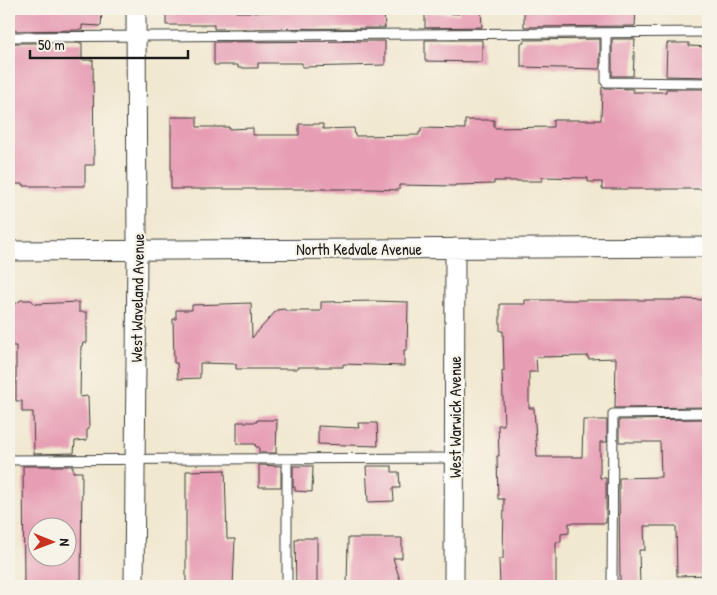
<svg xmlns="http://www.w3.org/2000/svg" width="717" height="595" viewBox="0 0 717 595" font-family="'Patrick Hand',sans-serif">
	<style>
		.building { fill: #e79eb5; fill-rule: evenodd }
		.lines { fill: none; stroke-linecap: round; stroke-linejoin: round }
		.service-casing { stroke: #3c3b37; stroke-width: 11 }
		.minor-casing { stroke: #3c3b37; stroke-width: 21 }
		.service { stroke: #fff; stroke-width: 9 }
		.minor { stroke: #fff; stroke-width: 19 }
		.labels { text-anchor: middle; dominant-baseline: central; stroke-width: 4.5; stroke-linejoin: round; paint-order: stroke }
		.street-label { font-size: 16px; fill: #1c1c1c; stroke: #f7f3e8 }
	</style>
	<rect width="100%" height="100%" fill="#f7f3e8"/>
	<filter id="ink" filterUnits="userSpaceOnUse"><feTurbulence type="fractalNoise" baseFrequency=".02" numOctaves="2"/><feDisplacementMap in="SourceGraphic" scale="10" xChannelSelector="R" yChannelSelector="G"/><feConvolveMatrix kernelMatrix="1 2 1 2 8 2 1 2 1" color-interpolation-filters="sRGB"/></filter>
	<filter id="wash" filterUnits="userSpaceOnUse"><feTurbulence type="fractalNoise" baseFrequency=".0096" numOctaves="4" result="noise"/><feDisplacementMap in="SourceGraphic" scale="20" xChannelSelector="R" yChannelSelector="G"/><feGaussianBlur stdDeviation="1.12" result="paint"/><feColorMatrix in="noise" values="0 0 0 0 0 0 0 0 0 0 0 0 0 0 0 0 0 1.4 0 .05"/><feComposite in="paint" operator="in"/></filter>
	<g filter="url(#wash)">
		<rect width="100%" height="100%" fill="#f1e8d0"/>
		<g id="blocks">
			<!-- building -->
			<path class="building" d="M9 9H102L101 26 82 25V30L9 31Z
				M166 9H236V12H271V9H384L385 28 214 29V25H166Z
				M459 9H481L482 27 425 28V12L459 14Z
				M524 9H636L635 26 524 27Z
				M600 39V69L521 67V43H524V40Z
				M612 39H635L633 76H612Z
				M425 40H482V62L425 61Z
				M385 41V65L302 67V63H258V68H238V65H214V42Z
				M9 43H82V60H93L94 165H85V186H24V184H9Z
				M667 43H689V46L708 47V77L666 76Z
				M602 87 606 88 633 89V92H666V89H708V189H602V182H588V178L542 177V181H494V184L455 185V186L399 185V190L372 189H171V117H197V127H229V129L253 128V135H299V124H323V129L354 128 355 136 419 135V132H421V128L465 129V120H494V128L553 127V120H601Z
				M682 299 706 300 707 381H708V407L615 408 616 358 588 359V356L536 357 537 372H529V408H534L537 457H582L583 420H607V442H600V478H606V523H569V533L561 534V542H556V586H500L499 559H503L504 499H498L497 456H499L498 425H504L502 371H504L503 331H500V304H525V300H682Z
				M21 300H31L35 304 79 302V312H87V343H83L82 346H81L80 397 88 396 89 429H87V440L75 441 74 453 34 454 33 412H22V401H16V346H12L11 307Z
				M374 301 408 302 407 350H404V366L343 364V367H297V369H236V364L200 363V378L178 379 177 363H174L173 319H176V310H192V305L251 303 252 338 277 310 284 309 287 311H321V302Z
				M708 419V575L677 576 676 526H644L645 550H639L640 586H620L619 478 661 477 660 442H619V420Z
				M257 420H277L276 453H259V447H256L255 444H237V422H257Z
				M358 423H377L378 446 318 444V426L359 428Z
				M259 465 281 466V487H259Z
				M23 466H73V472H82L81 585H24ZM38 528H68V558H38Z
				M293 466H313L312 492 295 491V487H293Z
				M366 466H392V472H399L400 488H393L394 501 368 502Z
				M225 470 227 539H235L233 586H186V471Z
				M297 538H317V586H296L295 540H297Z
				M348 538H402V558H393L402 586H347Z"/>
		</g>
	</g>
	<g filter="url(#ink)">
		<use href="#blocks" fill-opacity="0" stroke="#3c3b37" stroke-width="1"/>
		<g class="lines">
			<defs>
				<path id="service" d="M606 33V82L708 83
					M9 37 708 32
					M287 459V586
					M9 460 454 458
					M612 586 613 414 708 413"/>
				<path id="minor" d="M9 251 708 247
					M134 586 137 250 136 9
					M454 586 455 248"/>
			</defs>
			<!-- service casing -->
			<use href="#service" class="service-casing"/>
			<!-- minor casing -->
			<use href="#minor" class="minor-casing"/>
			<!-- service -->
			<use href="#service" class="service"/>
			<!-- minor -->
			<use href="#minor" class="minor"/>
		</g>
	</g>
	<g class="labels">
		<!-- street labels -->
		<g class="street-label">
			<text x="359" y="249">North Kedvale Avenue</text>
			<text transform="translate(137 298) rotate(-89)">West Waveland Avenue</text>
			<text transform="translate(455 417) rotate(-90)">West Warwick Avenue</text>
		</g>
	</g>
	<!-- margin -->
	<rect width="717" height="595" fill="none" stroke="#f7f3e8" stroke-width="30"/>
	<!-- north arrow -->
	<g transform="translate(52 542) rotate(91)"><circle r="24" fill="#f7f3e8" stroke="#9f9d96"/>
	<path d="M0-4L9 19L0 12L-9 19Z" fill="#c8321e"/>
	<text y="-8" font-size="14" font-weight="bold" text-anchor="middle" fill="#1c1c1c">N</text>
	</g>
	<!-- scale -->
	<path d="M30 50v8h158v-8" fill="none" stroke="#1c1c1c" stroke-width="2.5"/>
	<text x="38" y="50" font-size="15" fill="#1c1c1c" stroke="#f7f3e8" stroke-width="4" paint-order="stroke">50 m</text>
</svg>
